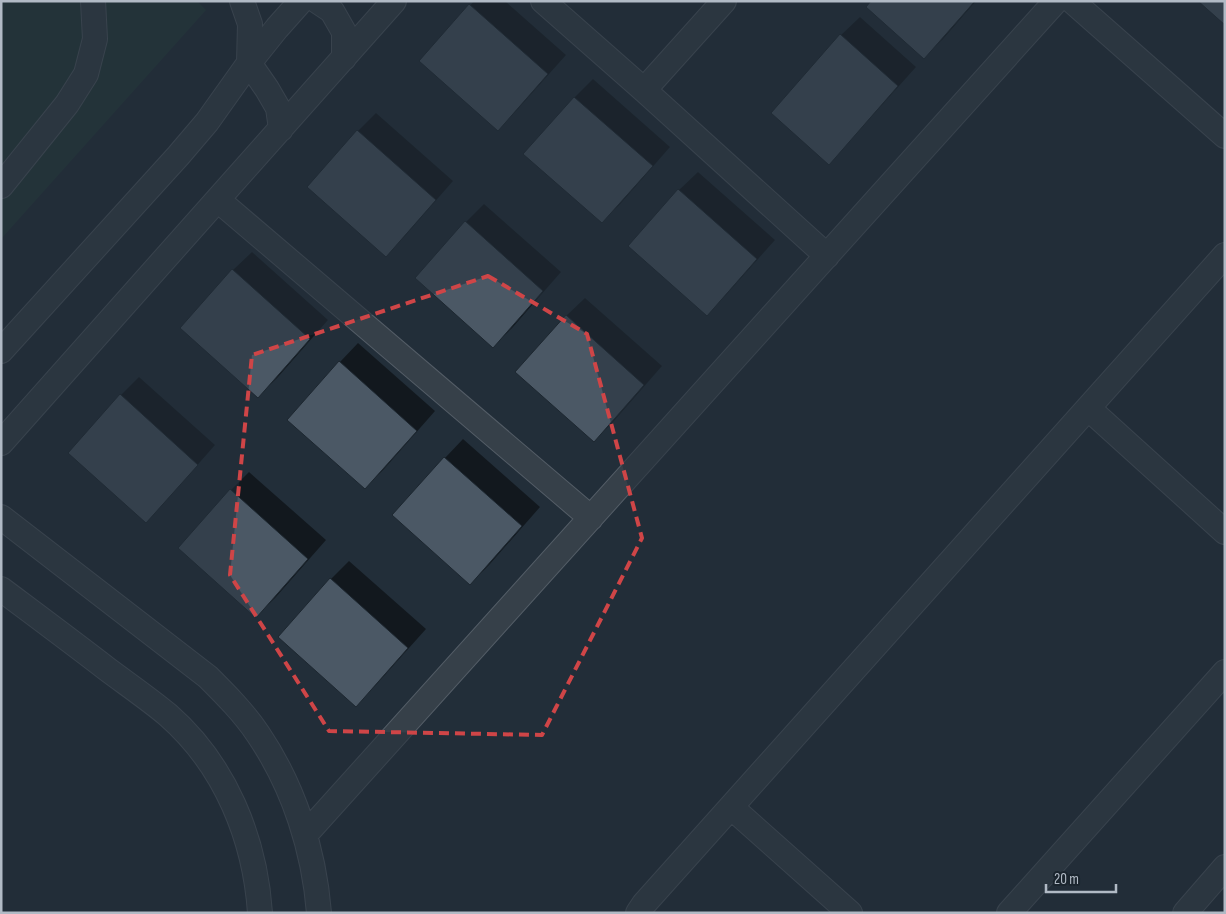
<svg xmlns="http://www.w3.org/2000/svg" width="1226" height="914" viewBox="0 0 1226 914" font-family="'Sofia Sans Condensed',sans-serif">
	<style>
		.green { fill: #253b3b }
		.shadow { fill: #0007 }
		.building { fill: #4b5865; stroke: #1d2730 }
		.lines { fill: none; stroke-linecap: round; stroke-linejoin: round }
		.minor-casing { stroke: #545d67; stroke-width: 26 }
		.minor { stroke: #364049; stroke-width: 24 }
		.marked { fill: none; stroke: #cf4547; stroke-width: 4; stroke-dasharray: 10 6; stroke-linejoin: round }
	</style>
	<rect width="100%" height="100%" fill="#222e39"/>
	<!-- green -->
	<path class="green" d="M1 1H197L206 10 1 239Z"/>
	<!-- shadow -->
	<path class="shadow" d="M474 1H505L566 55 516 111 498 129 421 61Z
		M873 1H976L943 39 924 57Z
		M860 17 916 67 847 144 829 163 841 35Z
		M593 79 670 147 621 203 602 222 525 153 575 97Z
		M376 113 453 181 404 237 386 255 358 131Z
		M698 172 775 240 725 296 707 314 679 190Z
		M484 204 561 272 512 328 493 346 466 222Z
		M252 252 328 320 277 378 258 396 233 270Z
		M585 298 662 366 613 422 594 440 566 316Z
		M358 343 435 411 384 469 365 488 288 420 340 362Z
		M139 377 215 445 164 503 146 521 121 395Z
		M463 439 540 507 489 565 470 584 394 515 445 458Z
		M249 472 326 540 275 598 256 616 231 490Z
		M349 561 426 629 374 687 356 705 331 579Z"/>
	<!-- building -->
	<path class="building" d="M871 1H975L924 59 866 7Z
		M1198 1H1225V25Z
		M469 4 548 74 498 131 419 61Z
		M840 34 898 86 829 165 771 113Z
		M574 97 653 166 602 223 523 154Z
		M357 130 436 200 386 257 307 187Z
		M678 189 757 259 707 316 628 246Z
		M465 221 543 291 493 348 415 278Z
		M232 269 310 339 258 398 180 328Z
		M566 315 644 385 594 442 515 372Z
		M339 361 417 431 365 489 287 420Z
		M120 394 198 465 146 523 68 453Z
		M444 457 522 526 470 585 392 515Z
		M230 489 308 559 256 618 178 548Z
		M330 578 408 648 356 707 278 637Z"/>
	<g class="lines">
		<defs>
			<path id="minor" d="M242 1 250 24 249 63 267 89 278 108 281 129
				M317 1 332 11 344 32V58
				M543 1 644 90 827 256
				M1072 1 1225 136
				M644 90 724 1
				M1 186 67 104 86 74 95 39 93 1
				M218 200 591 518
				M1 351 178 156 207 122 249 63 277 28 301 1
				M1088 408 1225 532
				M1 443 394 1
				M1 517 208 677C226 695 244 713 258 734 294 787 314 850 319 913
				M1 589C37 616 72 642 107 669 127 684 149 699 168 715 225 765 255 838 260 913
				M731 807 850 913
				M305 835 1056 1
				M638 913 644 904 1225 255
				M1009 913 1225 672
				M1185 913 1225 867"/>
		</defs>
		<!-- minor casing -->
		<use href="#minor" class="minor-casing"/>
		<!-- minor -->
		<use href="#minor" class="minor"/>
	</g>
	<!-- marked area -->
	<path d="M0 0H1226V914H0ZM488 276 587 334 642 538 542 735 329 731 230 575 252 355Z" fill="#222e39" fill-opacity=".55" fill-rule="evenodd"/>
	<path class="marked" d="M488 276 587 334 642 538 542 735 329 731 230 575 252 355Z"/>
	<!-- border -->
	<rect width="1226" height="914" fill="none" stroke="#b1bac5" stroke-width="5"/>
	<!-- scale -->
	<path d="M1046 884v8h70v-8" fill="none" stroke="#b1bac5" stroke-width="2.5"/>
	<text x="1054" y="884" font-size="15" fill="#b1bac5" stroke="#1b252e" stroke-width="4" paint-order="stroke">20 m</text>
</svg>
